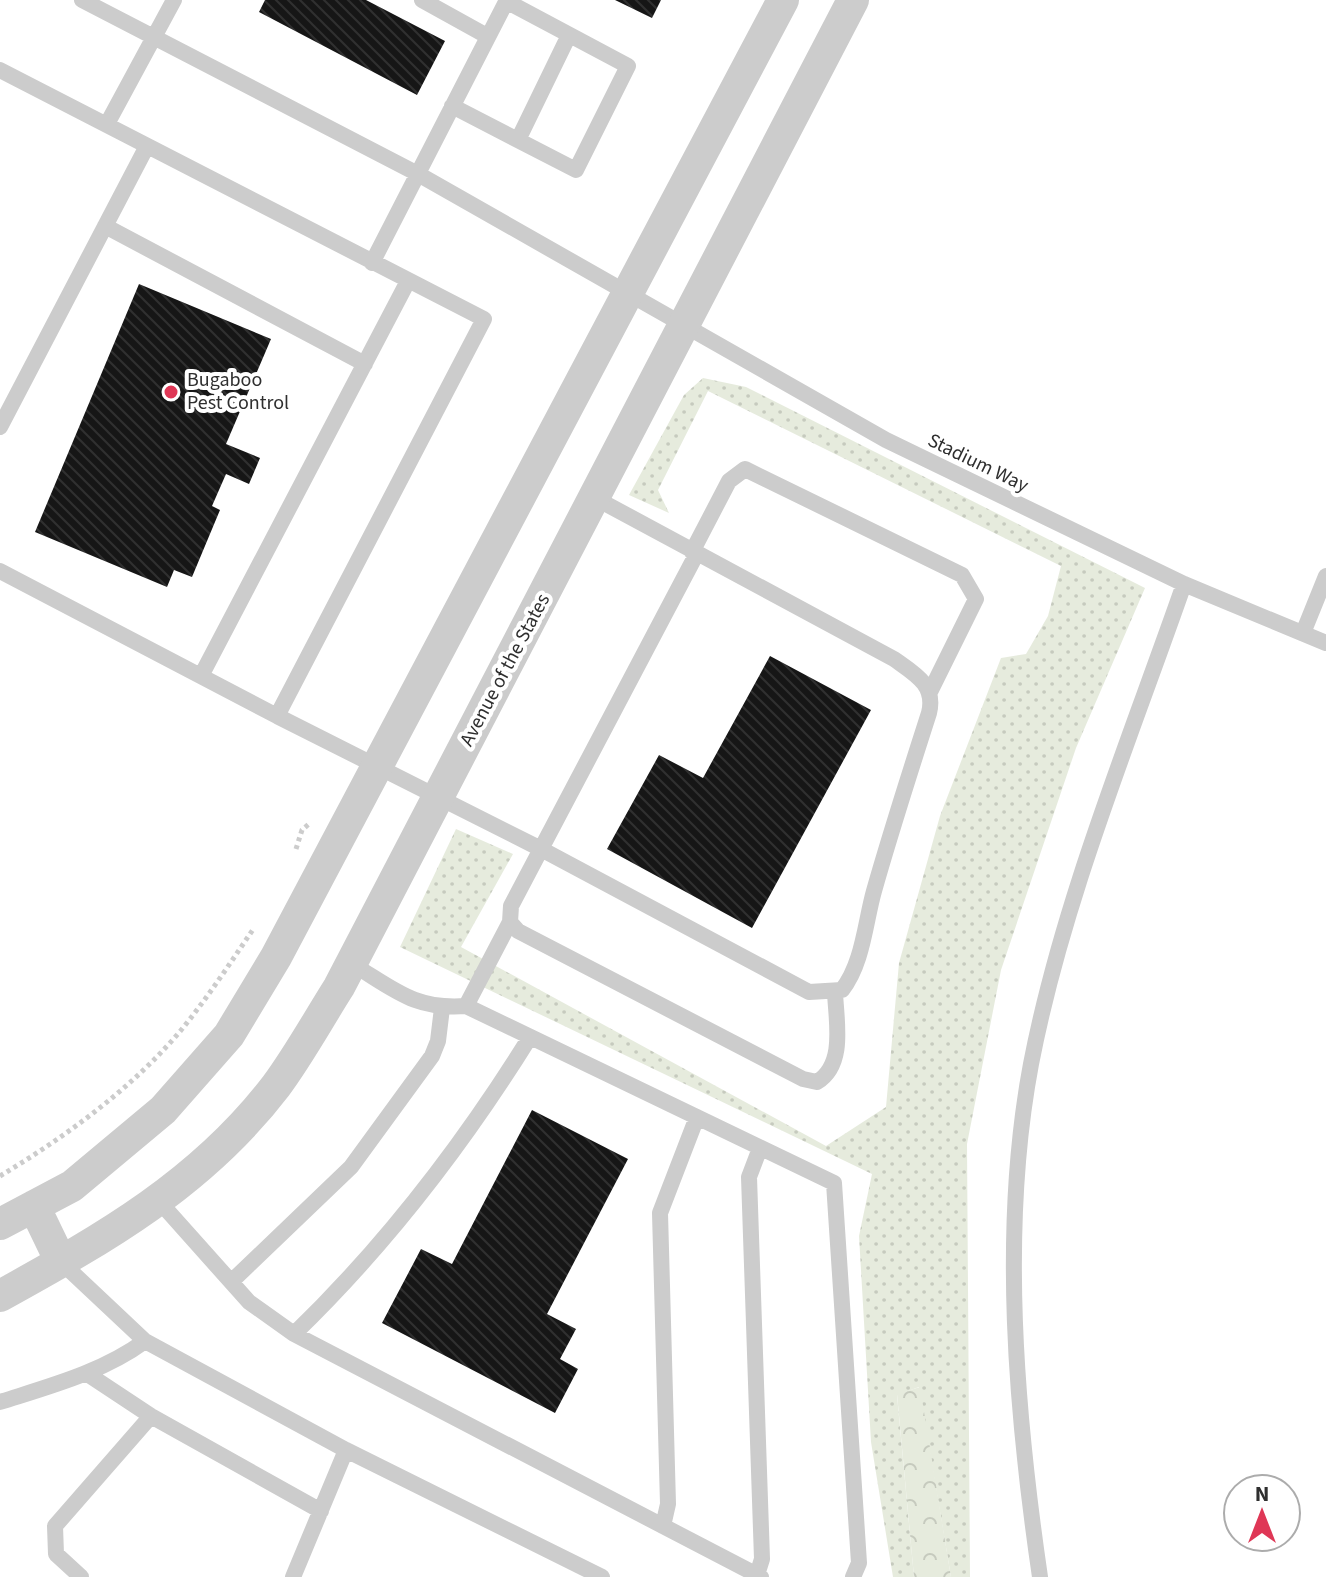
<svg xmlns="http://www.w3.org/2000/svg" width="1326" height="1577" viewBox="0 0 1326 1577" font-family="'Source Sans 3',sans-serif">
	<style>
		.grass { fill: url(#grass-dots) }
		.forest { fill: url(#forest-crowns) }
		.building { fill: url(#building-back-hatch) }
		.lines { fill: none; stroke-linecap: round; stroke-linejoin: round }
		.path { stroke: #ccc; stroke-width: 5; stroke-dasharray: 4 4; stroke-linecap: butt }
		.lane { stroke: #ccc; stroke-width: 16 }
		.street { stroke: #ccc; stroke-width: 32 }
		.poi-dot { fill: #df3756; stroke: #fff; stroke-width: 3 }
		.labels { text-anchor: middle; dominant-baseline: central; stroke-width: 8; stroke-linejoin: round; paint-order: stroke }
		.poi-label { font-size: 20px; fill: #2f2f2f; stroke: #fff; text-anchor: start }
		.street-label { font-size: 20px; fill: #2f2f2f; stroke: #fff }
	</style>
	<defs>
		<pattern id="grass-dots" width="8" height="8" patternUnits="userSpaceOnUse" patternTransform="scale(2)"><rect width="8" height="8" fill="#e6ebdd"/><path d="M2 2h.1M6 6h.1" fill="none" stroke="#c6cabe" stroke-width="1.8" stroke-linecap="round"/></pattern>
		<pattern id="forest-crowns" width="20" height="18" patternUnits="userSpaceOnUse" patternTransform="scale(2)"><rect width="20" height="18" fill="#e6ebdd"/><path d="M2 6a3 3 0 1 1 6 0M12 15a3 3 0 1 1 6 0" fill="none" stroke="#c6cabe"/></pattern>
		<pattern id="building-back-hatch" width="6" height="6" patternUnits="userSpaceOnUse" patternTransform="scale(2)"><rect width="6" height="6" fill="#161616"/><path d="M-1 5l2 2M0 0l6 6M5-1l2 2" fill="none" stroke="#303030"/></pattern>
	</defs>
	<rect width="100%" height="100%" fill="#fff"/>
	<!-- grass -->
	<path class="grass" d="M703 378 746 387 1145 588 1076 748 1001 970 967 1144 970 1577H951L919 1387 897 1395 914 1577H893L871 1442 859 1236 872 1174 400 947 456 829 513 854 461 947 826 1146 886 1107 899 963 940 816 1001 658 1026 654 1048 616 1061 566 708 391 658 490 669 513 629 495 684 395Z"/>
	<!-- forest -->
	<path class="forest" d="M920 1387 951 1577H914L897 1394Z"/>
	<!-- building -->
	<path class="building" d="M265 0H366L445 41 417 95 259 12Z
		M615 0H661L652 18Z
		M139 284 271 339 226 444 260 458 249 484 226 474 212 506 220 510 192 577 174 570 167 587 35 532Z
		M770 656 871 710 752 928 607 849 659 755 703 778Z
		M532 1110 628 1159 547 1314 576 1329 560 1359 578 1369 555 1413 382 1323 421 1249 452 1264Z"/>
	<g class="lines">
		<!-- path -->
		<path class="path" d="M296 849 302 830 310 823
			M0 1176C65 1137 133 1088 182 1029 208 997 231 962 254 928"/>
		<!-- lane -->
		<path class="lane" d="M82 0 418 174 886 440 1184 584 1326 643
			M422 0 487 36
			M0 70 484 319 277 716 541 849 511 906 510 922 518 931 803 1079 817 1082C846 1064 836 1021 835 992
			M452 106 576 170 628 66 506 1
			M107 124 174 0
			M518 140 569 35
			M105 226 365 364
			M372 263 507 0
			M0 427 147 146
			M595 498 894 659C915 674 936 685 929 713 910 772 891 831 874 891 865 923 863 963 842 990L809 992 541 849 696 555
			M692 552 729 481 745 469 962 575 976 599 930 692
			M0 571 277 716
			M1303 633 1326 576
			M201 676 408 281
			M352 964C394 989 414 1010 466 1006L834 1183 859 1563 853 1577
			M466 1006 510 922
			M158 1200 249 1302 294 1334 761 1577
			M231 1282 351 1167 432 1056 438 1041 442 1008
			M294 1334C384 1247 464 1143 530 1037
			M145 1341 346 1450
			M86 1373 151 1416 321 1511
			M0 1402C50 1386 103 1372 145 1341L61 1262
			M663 1526 668 1504 660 1213 697 1117
			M757 1575 762 1559 749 1177 760 1148
			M81 1577 56 1554 55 1526 151 1416
			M293 1577 346 1450 602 1577
			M1040 1577C1016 1413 1000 1228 1031 1064 1062 903 1130 739 1184 584"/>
		<!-- street -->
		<path class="street" d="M34 1206 61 1262
			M0 1224 72 1186 163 1110 229 1035 276 957 783 0
			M0 1296C105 1238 202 1183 276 1086 299 1055 318 1020 339 987L853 0"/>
	</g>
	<!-- markers -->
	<circle class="poi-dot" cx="171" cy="392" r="8"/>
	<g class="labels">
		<!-- poi labels -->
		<g class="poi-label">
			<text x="187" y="380">Bugaboo<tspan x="187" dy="23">Pest Control</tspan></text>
		</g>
		<!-- street labels -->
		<g class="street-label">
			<text transform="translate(978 463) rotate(26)">Stadium Way</text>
			<text transform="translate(505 670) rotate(-62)">Avenue of the States</text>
		</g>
	</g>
	<!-- north arrow -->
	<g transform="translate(1262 1513)"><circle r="38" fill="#ffffff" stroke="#acacac" stroke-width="2"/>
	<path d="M0-6L14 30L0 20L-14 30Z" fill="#df3756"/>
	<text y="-12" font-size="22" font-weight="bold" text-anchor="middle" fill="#2f2f2f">N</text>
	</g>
</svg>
